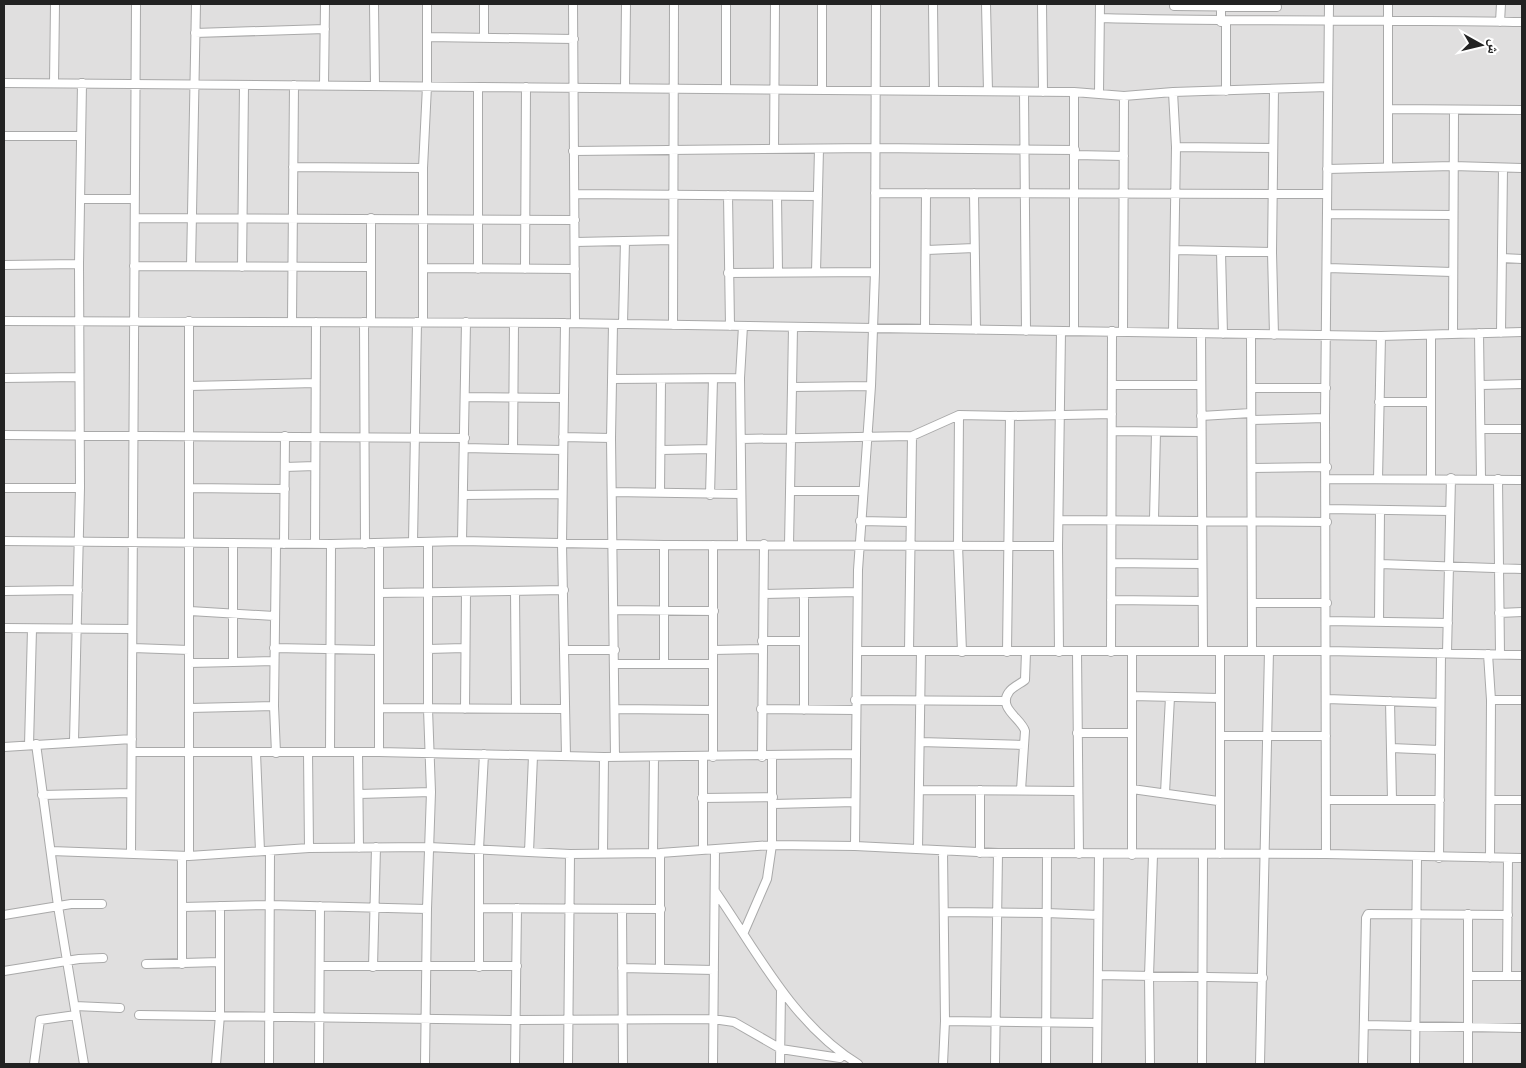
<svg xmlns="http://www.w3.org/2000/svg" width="1526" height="1068" viewBox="0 0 1526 1068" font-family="'PT Sans Narrow','Noto Naskh Arabic',sans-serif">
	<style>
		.residential { fill: #e0dfdf }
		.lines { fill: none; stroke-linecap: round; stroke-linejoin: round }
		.minor-casing { stroke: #a9a9a9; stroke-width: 10 }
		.minor { stroke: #fff; stroke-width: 8 }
	</style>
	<rect width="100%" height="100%" fill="#f2efe9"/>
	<!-- residential -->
	<path class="residential" d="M4 4H1522V1064H4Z"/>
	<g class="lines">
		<defs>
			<path id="minor" d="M374 4 375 86
				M484 4V38
				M573 4 575 323
				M726 4V89
				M933 4 934 91
				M986 4 988 91
				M1042 4 1043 92
				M1221 4V22
				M1388 4V167
				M1174 6 1277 7
				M1100 18C1241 22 1381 19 1522 22
				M1226 22V91
				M1500 22 1501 4
				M195 33 325 29
				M427 37 574 39
				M4 83 1074 92 1124 96 1173 92 1328 87
				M54 83 55 4
				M324 85 325 4
				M478 87V269
				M625 88 626 4
				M822 90V4
				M1024 92 1026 331
				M1173 92 1176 147 1173 332
				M1099 93 1100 4
				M1388 109 1522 110
				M4 136H81
				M1176 147 1273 148
				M774 149 775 4
				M573 151 875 148 1075 150
				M1075 155 1124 156
				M293 167 423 168
				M1327 169 1453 166 1522 168
				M875 193 1327 194
				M974 193 976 330
				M575 194 818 196
				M728 195 730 326
				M777 196 778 271
				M81 199H134
				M1327 214 1452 215
				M135 218 575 220
				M575 242 673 240
				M927 250 974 248
				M1175 250 1272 252
				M1221 252 1223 334
				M1502 258 1522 259
				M4 265 79 264
				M134 266 371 267
				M191 266 196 4
				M242 267 244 85
				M424 268 575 269
				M1328 268 1452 272
				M525 269 526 87
				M816 272 819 149
				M728 273 875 272
				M4 321 565 323 1381 336 1522 332
				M189 321V856
				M292 322 294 85
				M364 322 365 544
				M371 322V218
				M423 322V168L427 86V4
				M565 323 562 544 566 756
				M613 324 611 438 615 757
				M623 324 625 241
				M673 325 674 4
				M925 329 926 193
				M1074 331V92
				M1123 331 1124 96
				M1201 333 1203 650
				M1479 333 1481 478
				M1501 333 1503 168
				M1453 334 1454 110
				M1251 335 1252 651
				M1274 335 1272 252 1274 89
				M4 378 79 377
				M612 379 740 378
				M1112 385H1201
				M1481 385 1522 384
				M189 386 315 383
				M792 387 793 327
				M1252 388H1326
				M465 397 563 398
				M1379 402H1431
				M959 415 958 545 962 652
				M1201 416 1251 413
				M1252 420 1325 418
				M1481 429H1522
				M1112 431 1201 432
				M4 435 465 438
				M563 437 611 438
				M741 439 912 436 959 415 1010 416 1112 414
				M464 448 563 450
				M513 449 514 323
				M661 450 711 449
				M285 467 315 466
				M1252 468 1327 467
				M1431 478V335
				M1327 479 1522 480
				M1378 479 1381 336
				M1498 479 1500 654
				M4 488H80
				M190 488 285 489
				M791 491H863
				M612 492 741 494
				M660 492 661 379
				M464 495 562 494
				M710 495 713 379
				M1327 509 1450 511
				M1154 519 1156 432
				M1059 520 1327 522
				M860 521 910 522
				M4 541 331 544 462 541 664 545 1058 546
				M462 541 466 322
				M413 542 417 322
				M233 543V662
				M276 544 274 706 276 753
				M284 544 285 436
				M315 544 316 322
				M742 544 740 378 743 326
				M789 545 792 387 871 386
				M1112 563 1202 564
				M1380 564 1522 569
				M4 591 78 590
				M515 591 516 708
				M379 593 564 590
				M764 594 857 592
				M1111 600 1202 601
				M1252 603H1327
				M614 610 714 611
				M190 611 274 616
				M1499 613 1522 612
				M1327 621 1448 623
				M1379 621 1380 511
				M4 628 132 629
				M762 641H804
				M133 648 189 650
				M274 648 378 650
				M428 649 464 648
				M564 650H615
				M713 650 762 649
				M858 651H1327L1522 655
				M909 651 912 436
				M1220 651V854
				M1007 652 1010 416
				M1059 652 1058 546 1061 331
				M1077 652 1079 854
				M1111 652 1112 331
				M1447 653 1451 478
				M1488 654 1491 700 1490 858
				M189 663 274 661
				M615 664H712
				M664 664V545
				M1132 696 1219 698
				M1327 699 1440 703
				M855 700 1006 701
				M1491 700H1522
				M1390 701 1392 800
				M190 708 274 706
				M379 708 564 709
				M465 709 466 592
				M615 709 712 710
				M761 709 855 710
				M804 710V594
				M1077 733H1132
				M1220 736H1326
				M74 741 80 488 79 264 82 83
				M920 742 1024 745
				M36 744 58 906 84 1064
				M29 745 32 629
				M4 747 132 739
				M1391 748 1439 750
				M132 752H379L604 757 856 754
				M308 752 309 848
				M330 752 331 544
				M379 752V544
				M256 753 260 851
				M358 753 359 848
				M703 757V850
				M713 757V545
				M762 757 764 544
				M1132 789 1218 801
				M920 790 1077 791
				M1021 790 1025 731C1022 719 997 708 1009 692 1012 687 1020 684 1025 680L1026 652
				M1165 793 1170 697
				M359 794 431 792
				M42 795 131 793
				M702 798 773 797
				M1326 800H1440
				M1491 800H1522
				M773 804 855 802
				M855 846 858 570 871 386 875 272 876 4
				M918 849 921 651
				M51 851 189 856 309 848 429 847 570 854 660 853 772 845 855 846 998 853 1326 854 1522 858
				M943 851 945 1021 943 1064
				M529 852 533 756
				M603 853 604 757
				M653 853 654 757
				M980 853V790
				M131 854 136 4
				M1326 854 1325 418 1329 4
				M1132 855V652
				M182 856V964
				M1439 858 1441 653
				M715 891C758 953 793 1024 858 1064
				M182 907 270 905 427 909
				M479 908 661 909
				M622 910 623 1064
				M944 912 1046 913 1098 915
				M4 915 71 904H102
				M744 932 767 879 772 845V757
				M146 964 220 962
				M320 966H517
				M373 967 376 847
				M479 967V849L484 754
				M622 968 714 970
				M660 968V853
				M4 971 79 959 103 958
				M1098 975 1263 978
				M1468 976H1522
				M1507 976 1508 858
				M75 1006 120 1008
				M139 1015 517 1020 713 1019 734 1022 781 1049 840 1058
				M945 1021 1097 1023
				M1364 1025 1522 1028
				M34 1064 40 1020 76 1015
				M216 1064 220 1015V906
				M269 1064 270 851
				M319 1064 320 906
				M425 1064 427 909 431 792 428 709V542
				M515 1064 517 908
				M568 1064 570 854
				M713 1064 715 850
				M780 1064 781 991
				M995 1064 998 853
				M1046 1064 1047 854
				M1097 1064 1099 854
				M1150 1064 1149 976 1153 855
				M1202 1064 1203 854
				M1260 1064 1269 651
				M1363 1064 1366 918 1368 914 1508 915
				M1415 1064 1417 857
				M1468 1064V914"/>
		</defs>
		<!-- minor casing -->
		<use href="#minor" class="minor-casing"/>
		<!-- minor -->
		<use href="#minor" class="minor"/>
	</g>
	<!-- border -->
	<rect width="1526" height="1068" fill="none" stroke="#222222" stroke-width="10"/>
	<!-- north arrow -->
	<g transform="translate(1481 45) rotate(98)" stroke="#ffffff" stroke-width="4" paint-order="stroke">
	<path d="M0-4L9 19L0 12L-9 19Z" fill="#222222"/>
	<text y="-8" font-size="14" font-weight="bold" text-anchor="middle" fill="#222222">ش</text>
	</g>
</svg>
